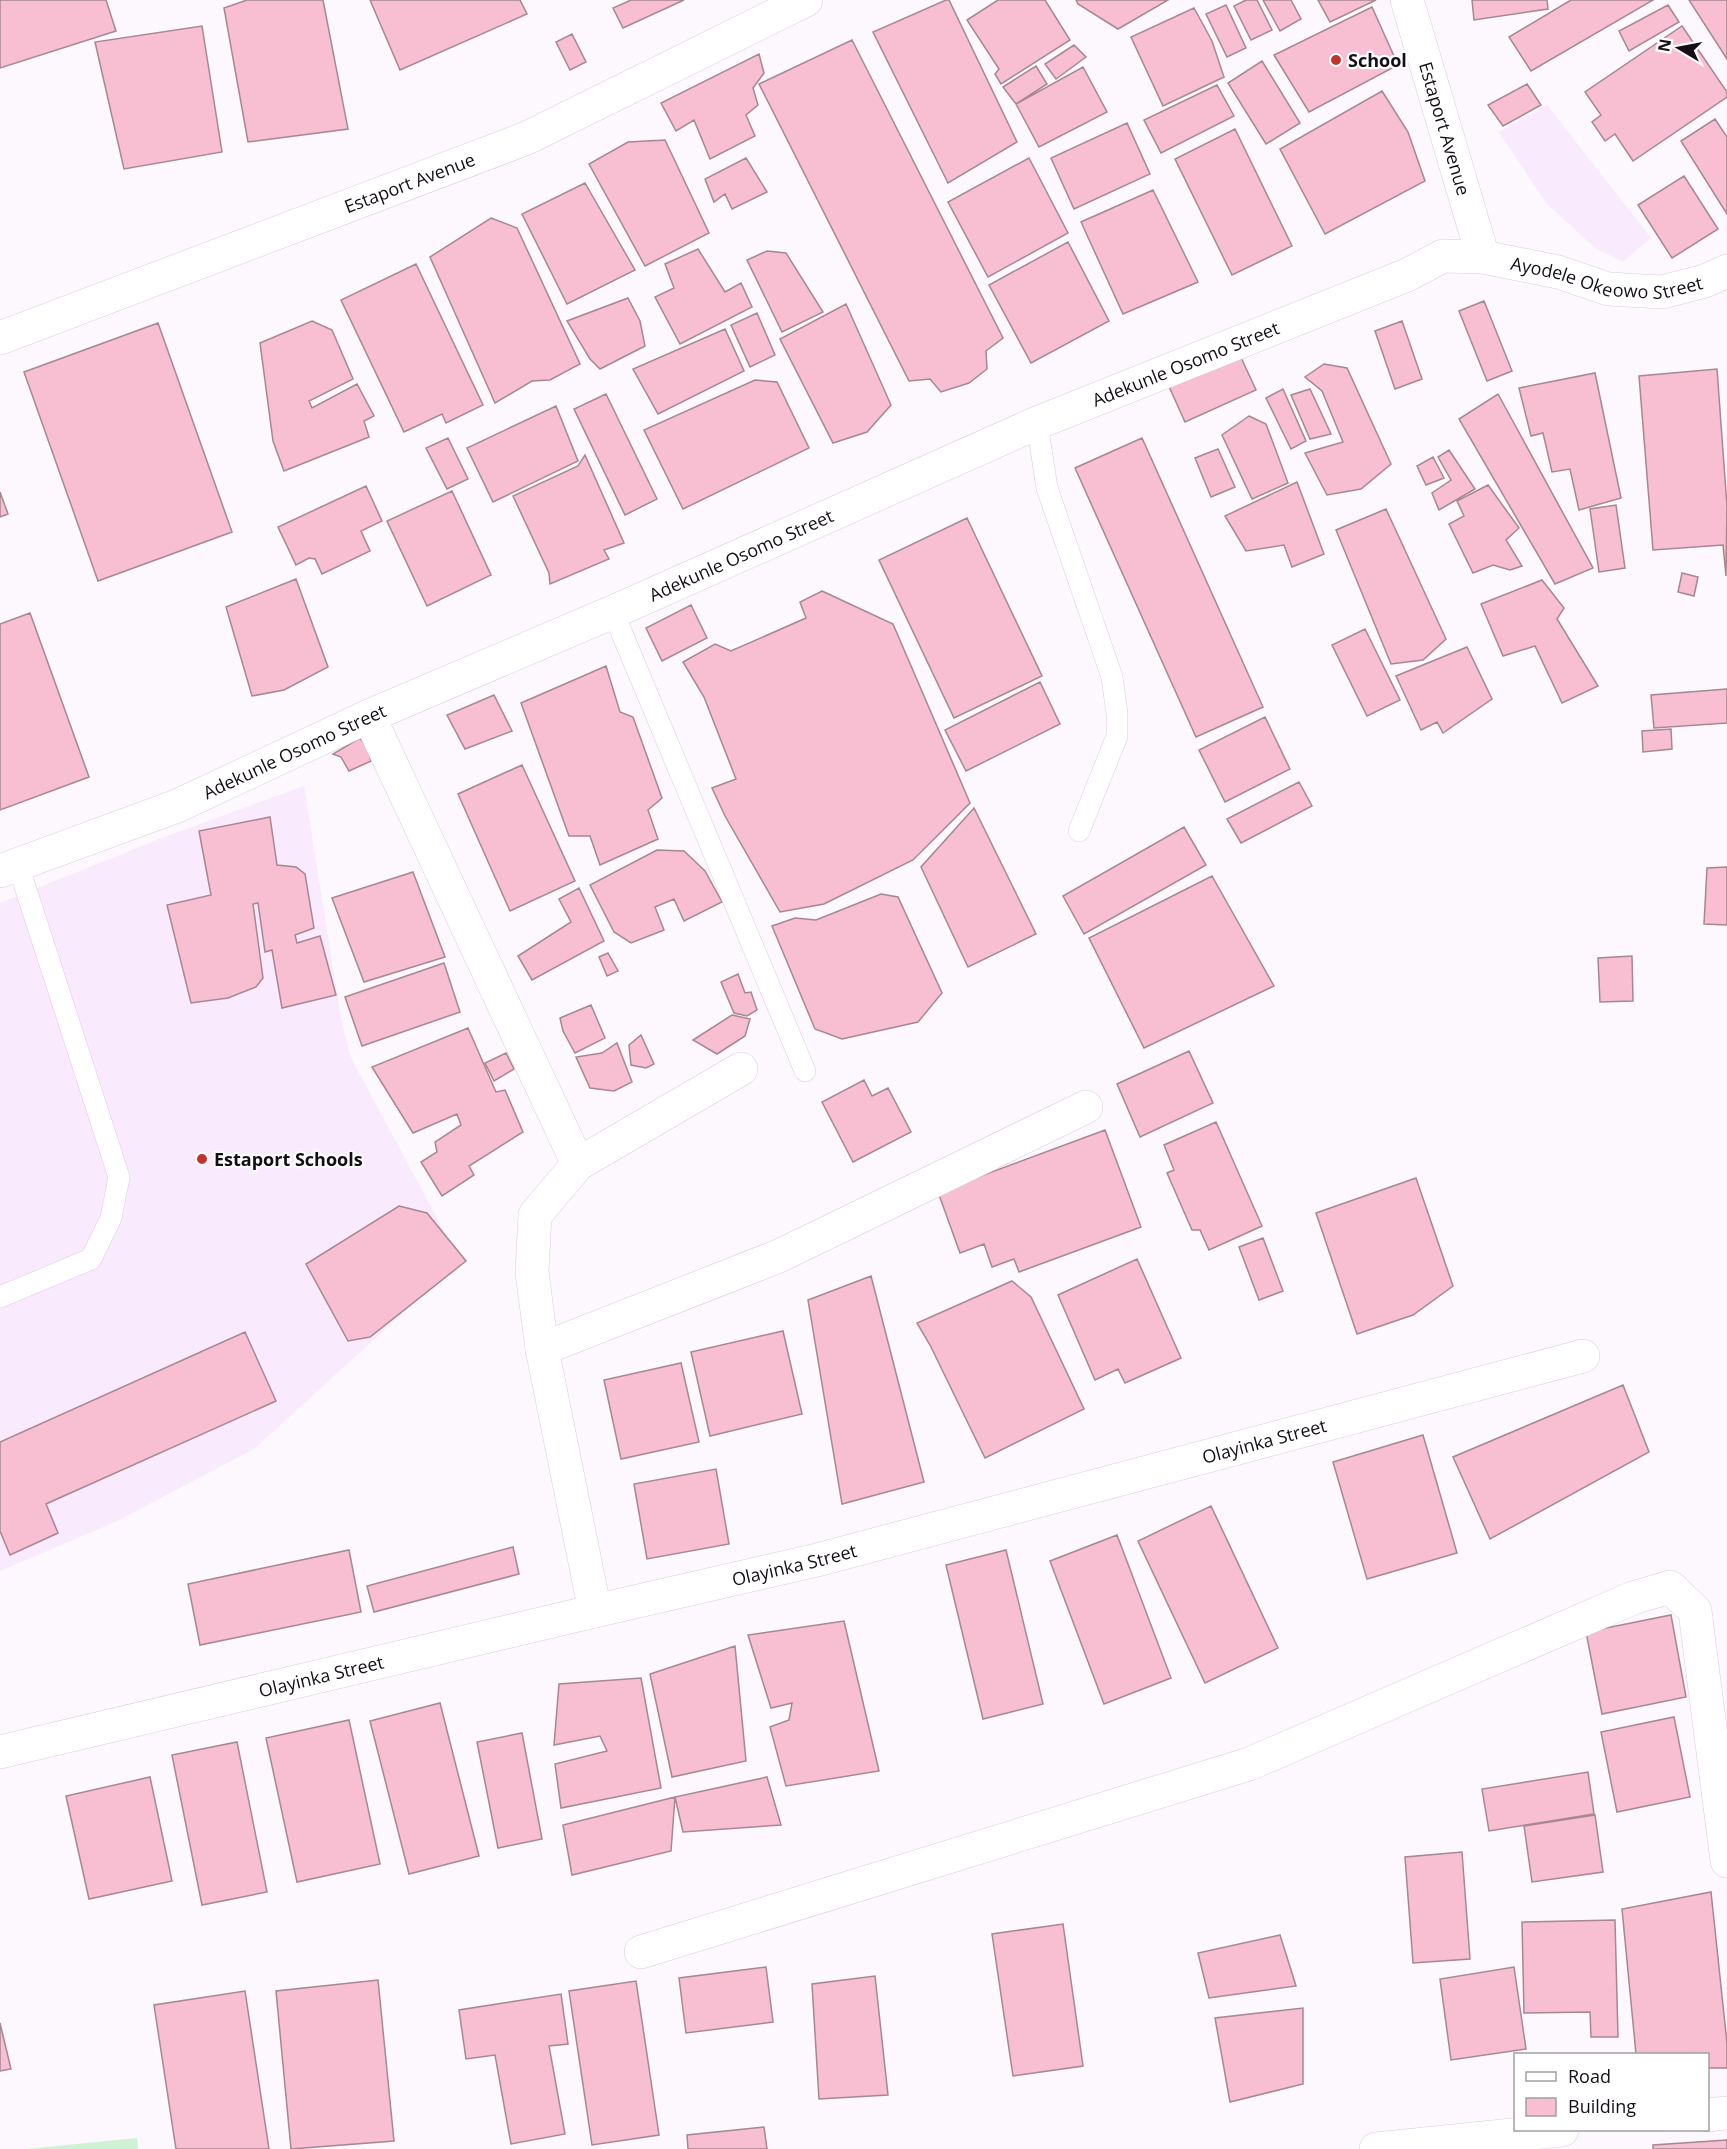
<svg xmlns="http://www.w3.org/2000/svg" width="1727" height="2149" viewBox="0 0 1727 2149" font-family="'Open Sans',sans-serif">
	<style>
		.built { fill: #f9eafe }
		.green { fill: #cff2d4 }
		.building { fill: #f7bfd1; stroke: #a78791; stroke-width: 1.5 }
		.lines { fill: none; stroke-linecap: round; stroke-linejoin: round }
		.service-casing { stroke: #decae4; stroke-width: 22 }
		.minor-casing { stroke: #decae4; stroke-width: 34 }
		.service { stroke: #fff; stroke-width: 21 }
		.minor { stroke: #fff; stroke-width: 33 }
		.poi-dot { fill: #c1332d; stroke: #fff; stroke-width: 2 }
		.labels { text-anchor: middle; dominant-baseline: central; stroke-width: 4.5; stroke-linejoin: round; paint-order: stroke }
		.poi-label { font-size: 18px; font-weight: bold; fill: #140e16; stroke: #fff; text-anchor: start }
		.street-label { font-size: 18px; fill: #140e16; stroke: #fff }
	</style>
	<rect width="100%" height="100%" fill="#fcf8fd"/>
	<!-- built -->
	<path class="built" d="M1547 105 1651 238 1623 262 1595 248 1546 203 1499 132Z
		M304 786 341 1018 350 1056 460 1261 254 1449 115 1522 0 1571V903L162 838Z"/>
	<!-- green -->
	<path class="green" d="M137 2138 138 2149H26Z"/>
	<!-- building -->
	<path class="building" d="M0 0H106L116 31 0 68Z
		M247 0H323L348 129 248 142 224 8Z
		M370 0H520L527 14 400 70Z
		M631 0H684L623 28 613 8Z
		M946 0H949L1017 142 948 183 873 32Z
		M998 0H1045L1070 40 1001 84 995 74 999 69 967 20Z
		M1076 0H1168L1118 29 1078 4Z
		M1246 0H1257L1272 30 1251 40 1234 6Z
		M1263 0H1291L1301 19 1280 31Z
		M1318 0H1376L1330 22Z
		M1472 0H1547L1548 9 1474 20Z
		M1571 0H1653L1531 71 1509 37Z
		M1689 0H1727V59Z
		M1226 5 1246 48 1227 57 1206 14Z
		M1668 5 1679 22 1629 51 1619 31Z
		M1372 7 1398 65 1309 112 1274 55Z
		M1194 8 1212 41 1224 77 1163 106 1131 37Z
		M202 26 222 152 124 169 95 42Z
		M1682 26 1727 92V97L1633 161 1615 134 1605 141 1592 122 1601 115 1585 92Z
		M572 34 586 62 570 70 556 42Z
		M852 40 1003 338 986 351 987 369 969 383 941 392 930 379 909 381 759 84Z
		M1074 45 1086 57 1056 79 1045 64Z
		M759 54 764 73 753 88 758 105 746 115 755 136 710 159 694 120 676 131 661 103Z
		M1262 61 1300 123 1266 144 1228 83Z
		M1036 66 1047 84 1016 104 1003 87Z
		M1083 67 1107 112 1039 147 1016 104Z
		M1527 84 1541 105 1503 126 1488 105Z
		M1217 85 1234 116 1161 153 1144 120Z
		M1382 91 1408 132 1425 181 1325 234 1280 149Z
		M1715 119 1727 137V214L1681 141Z
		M1127 123 1150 174 1074 209 1051 158Z
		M1235 129 1292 246 1232 275 1175 159Z
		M665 140 709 233 645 266 589 164 628 142Z
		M746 158 767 192 732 209 725 194 714 202 705 179Z
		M1029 158 1068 233 988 277 948 202Z
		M1684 176 1718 229 1672 258 1638 205Z
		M585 183 635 270 567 304 522 214Z
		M1153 190 1198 282 1123 314 1081 222Z
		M491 218 517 228 580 364 550 380 532 381 495 403 430 257Z
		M1068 242 1109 321 1031 363 989 285Z
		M698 249 725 292 741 283 752 307 680 344 655 297 674 288 665 264Z
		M767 251 786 253 823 312 782 332 747 260Z
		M416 264 483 405 446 423 442 414 404 432 341 300Z
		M628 298 640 321 645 346 600 369 590 359 567 321Z
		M1484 301 1512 371 1487 381 1459 311Z
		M846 304 891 405 867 432 833 443 780 339Z
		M757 313 775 355 750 367 731 325Z
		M312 321 332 330 353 379 309 401 312 408 357 384 374 416 364 421 369 437 284 471 273 441 260 343Z
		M1402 321 1422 379 1395 389 1375 331Z
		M158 323 232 532 98 581 24 372Z
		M725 329 744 371 658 414 633 369Z
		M1237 349 1256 390 1185 422 1167 382Z
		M1324 364 1347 368 1391 464 1361 489 1327 495 1305 453 1343 442 1322 391 1305 377Z
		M1717 369 1727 506 1726 576 1723 545 1653 550 1639 376Z
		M1595 373 1621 498 1579 510 1570 469 1552 472 1543 433 1531 436 1519 388Z
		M755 380 777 382 809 448 683 509 644 430Z
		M1283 389 1306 441 1291 449 1266 398Z
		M1310 389 1331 434 1310 439 1291 395Z
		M606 394 657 499 625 515 574 409Z
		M1498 394 1593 568 1555 584 1459 419Z
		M556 406 578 461 493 502 467 448Z
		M1249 416 1266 424 1288 483 1252 499 1222 435Z
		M448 438 468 479 447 489 426 448Z
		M1142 438 1263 707 1196 737 1075 468Z
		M1218 449 1235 487 1211 497 1195 458Z
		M1449 450 1475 489 1439 510 1432 493 1451 480 1438 457Z
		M585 455 624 543 604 550 609 559 550 584 549 573 513 496 578 466Z
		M1433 457 1444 478 1426 485 1417 466Z
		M1297 482 1324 554 1292 567 1284 545 1246 551 1225 516Z
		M1488 485 1519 528 1506 540 1522 566 1510 570 1493 565 1473 573 1449 524 1464 516 1457 501Z
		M366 486 382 521 361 531 370 551 322 574 315 559 309 558 296 565 278 527Z
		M452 491 491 575 427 606 387 521Z
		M0 492 8 514 0 517Z
		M1616 505 1625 568 1599 572 1590 509Z
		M1386 509 1446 639 1423 660 1391 664 1336 530Z
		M967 518 1042 676 954 718 879 560Z
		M1682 573 1698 577 1694 596 1678 592Z
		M296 579 328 667 284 690 252 696 226 607Z
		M1542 580 1564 608 1557 619 1598 686 1562 703 1535 646 1503 656 1481 604Z
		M822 591 893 624 970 803 913 860 824 904 780 912 725 816 712 788 736 779 704 697 683 662 715 644 731 651 806 618 800 602Z
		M691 605 707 638 662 661 646 628Z
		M30 613 89 777 0 810V624Z
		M1365 629 1400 700 1367 716 1332 645Z
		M1467 647 1492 699 1443 733 1437 722 1421 730 1396 676Z
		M606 666 620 712 633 717 662 798 648 810 658 839 600 865 590 836H569L521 703Z
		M1040 682 1060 724 966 771 945 730Z
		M1727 689V723L1654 728 1651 695Z
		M494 695 512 731 465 749 447 715Z
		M1265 717 1290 769 1225 802 1199 750Z
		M1671 729 1672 749 1643 752 1642 731Z
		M360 738 367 747 371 761 349 771 341 757 333 754Z
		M522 765 575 881 510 911 458 794Z
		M1299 782 1312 806 1241 843 1227 819Z
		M974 808 1036 934 968 967 921 867Z
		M270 817 277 865 296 867 305 874 314 928 295 935 297 943 320 936 336 995 282 1008 272 950 265 952 258 903 253 904 263 978 256 987 228 998 191 1003 167 905 211 895 199 831Z
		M1184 827 1206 865 1084 934 1063 896Z
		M657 850 684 851 705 871 722 902 684 921 674 899 655 907 664 930 631 943 614 932 590 885Z
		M1727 867V925L1704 924 1707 868Z
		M413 872 445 957 364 982 332 898Z
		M1212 876 1274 986 1144 1048 1089 938Z
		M579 888 604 941 532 980 518 956 571 922 559 899Z
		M881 894 898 897 942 993 918 1022 842 1039 815 1029 772 926 795 918 816 920Z
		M608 953 618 971 607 976 599 957Z
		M1632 956 1633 1001 1600 1002 1598 958Z
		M444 963 460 1012 362 1046 345 997Z
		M738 974 745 993 751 992 757 1010 747 1016 734 1013 721 982Z
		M591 1005 605 1038 575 1053 563 1031 560 1018Z
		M732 1015 750 1019 745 1036 717 1054 693 1040Z
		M468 1028 496 1092 505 1090 523 1132 469 1166 474 1175 442 1196 421 1162 437 1152 435 1142 461 1125 457 1114 413 1133 372 1067Z
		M641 1035 654 1064 646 1068 631 1065 629 1045Z
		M617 1043 632 1082 614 1091 590 1088 576 1057 602 1053Z
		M1189 1051 1213 1103 1140 1137 1117 1084Z
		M506 1053 514 1069 494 1081 485 1063Z
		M864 1080 872 1096 888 1088 911 1132 853 1162 822 1102Z
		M1216 1122 1262 1226 1209 1250 1200 1230H1192L1167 1173 1174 1170 1164 1145Z
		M1105 1130 1141 1227 1019 1272 1014 1259 992 1267 984 1244 960 1253 938 1192Z
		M1416 1178 1453 1286 1413 1315 1357 1334 1316 1213Z
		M399 1206 427 1213 466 1261 370 1337 348 1341 306 1264Z
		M1263 1238 1283 1291 1259 1300 1239 1247Z
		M1137 1259 1181 1358 1125 1383 1118 1369 1095 1380 1058 1295Z
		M871 1276 924 1482 842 1504 808 1300Z
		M1012 1281 1031 1297 1084 1409 985 1458 930 1345 917 1323Z
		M783 1331 802 1414 710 1436 691 1352Z
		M245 1332 276 1401 46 1504 58 1533 10 1555 0 1531V1442Z
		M681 1363 699 1442 621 1459 604 1380Z
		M1623 1385 1649 1452 1490 1539 1453 1457Z
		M1423 1435 1457 1553 1367 1579 1333 1462Z
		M716 1469 729 1544 647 1559 634 1484Z
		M1211 1506 1278 1648 1205 1683 1138 1541Z
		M1117 1535 1171 1678 1104 1704 1050 1561Z
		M513 1547 519 1574 374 1612 367 1586Z
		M349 1550 361 1612 200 1645 188 1584Z
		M1006 1550 1043 1704 983 1719 946 1565Z
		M1671 1615 1686 1697 1602 1714 1586 1632Z
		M844 1621 879 1771 786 1786 770 1727 789 1720 792 1703 771 1708 748 1635Z
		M735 1646 746 1761 672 1777 650 1674Z
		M641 1678 661 1788 561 1808 555 1764 607 1751 600 1736 554 1745 559 1684Z
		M440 1703 479 1856 409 1874 370 1721Z
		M1674 1717 1690 1797 1617 1812 1601 1732Z
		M349 1720 380 1864 297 1882 266 1738Z
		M522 1733 542 1839 498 1848 477 1742Z
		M237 1742 267 1892 202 1905 172 1755Z
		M1588 1772 1594 1814 1489 1831 1482 1789Z
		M150 1777 172 1881 89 1899 66 1796Z
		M767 1777 781 1825 683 1832 675 1797Z
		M675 1797 671 1851 572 1875 563 1825Z
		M1595 1815 1603 1872 1532 1882 1524 1826Z
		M1462 1852 1470 1959 1413 1963 1405 1857Z
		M1711 1892 1727 2043V2068H1708V2054H1636L1622 1909Z
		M1615 1920 1618 2037H1591L1590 2012 1524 2013 1522 1922Z
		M1063 1924 1083 2066 1013 2076 992 1934Z
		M1280 1935 1296 1986 1209 1998 1198 1953Z
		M766 1967 773 2022 686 2033 679 1978Z
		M1514 1967 1526 2049 1451 2060 1440 1979Z
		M875 1976 888 2095 819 2099 812 1984Z
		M378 1980 394 2141 291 2149 276 1991Z
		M636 1981 659 2135 592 2145 569 1991Z
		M245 1991 269 2149H176L154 2005Z
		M561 1994 568 2044 549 2046 565 2134 511 2144 495 2055 466 2059 459 2010Z
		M1303 2008V2084L1230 2102 1215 2018Z
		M0 2023 11 2069 0 2071Z
		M764 2127 767 2149H688L687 2135Z
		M1727 2140V2149H1653V2145Z"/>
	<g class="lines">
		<defs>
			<path id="service" d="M1037 423 1047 488 1112 677 1117 714V736L1079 831
				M613 612 805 1071
				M0 1297 91 1259 111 1218 119 1177 18 865"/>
			<g id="minor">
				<path id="s1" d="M1407 0 1483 257"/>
				<path id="s2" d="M0 338 527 138 806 0"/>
				<path d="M369 716 578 1164"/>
				<path id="s3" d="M0 871 177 806 369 716 613 612 1037 423 1407 275 1443 256 1483 257 1558 272 1608 289 1662 292 1705 281 1727 271"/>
				<path d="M542 1349 779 1256 1086 1107"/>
				<path d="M595 1611 542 1349 532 1272 535 1215 578 1164 741 1069"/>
				<path id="s4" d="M0 1752 595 1611 817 1560 1583 1356"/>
				<path d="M641 1952 1249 1764 1633 1598 1670 1587 1695 1611 1727 1861"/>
				<path d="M1708 2115 1727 2113"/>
				<path d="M1376 2149 1562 2130"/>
			</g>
		</defs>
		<!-- service casing -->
		<use href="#service" class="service-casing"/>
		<!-- minor casing -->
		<use href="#minor" class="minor-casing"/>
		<!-- service -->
		<use href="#service" class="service"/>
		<!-- minor -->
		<use href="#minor" class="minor"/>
	</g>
	<!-- markers -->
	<g class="poi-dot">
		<circle cx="1336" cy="60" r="6"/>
		<circle cx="202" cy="1159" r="6"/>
	</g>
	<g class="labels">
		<!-- poi labels -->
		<g class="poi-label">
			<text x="1348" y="60">School</text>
			<text x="214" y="1159">Estaport Schools</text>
		</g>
		<!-- street labels -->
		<g class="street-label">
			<text stroke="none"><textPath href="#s1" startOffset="134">Estaport Avenue</textPath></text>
			<text stroke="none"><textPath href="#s2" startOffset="438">Estaport Avenue</textPath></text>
			<text stroke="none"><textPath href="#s3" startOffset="1736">Ayodele Okeowo Street</textPath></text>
			<text stroke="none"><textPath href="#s3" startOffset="1290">Adekunle Osomo Street</textPath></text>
			<text stroke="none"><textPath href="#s3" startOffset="806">Adekunle Osomo Street</textPath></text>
			<text stroke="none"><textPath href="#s3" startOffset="318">Adekunle Osomo Street</textPath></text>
			<text stroke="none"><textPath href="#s4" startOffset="1302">Olayinka Street</textPath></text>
			<text stroke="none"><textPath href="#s4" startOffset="816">Olayinka Street</textPath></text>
			<text stroke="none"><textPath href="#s4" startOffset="330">Olayinka Street</textPath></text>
		</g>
	</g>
	<!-- legend -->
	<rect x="1514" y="2053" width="195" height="78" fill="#ffffff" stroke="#a19fa2" stroke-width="1.5"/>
	<rect x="1526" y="2072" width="30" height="9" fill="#ffffff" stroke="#a19fa2" stroke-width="1.5"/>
	<text x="1568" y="2083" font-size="18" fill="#140e16">Road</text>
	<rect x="1526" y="2098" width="30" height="18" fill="#f7bfd1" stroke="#a19fa2" stroke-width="1.5"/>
	<text x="1568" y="2113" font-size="18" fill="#140e16">Building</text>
	<!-- north arrow -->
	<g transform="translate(1679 48) rotate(280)" stroke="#ffffff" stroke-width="4.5" paint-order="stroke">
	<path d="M0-4.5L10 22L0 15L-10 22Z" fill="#140e16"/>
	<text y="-9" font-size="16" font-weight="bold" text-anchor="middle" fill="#140e16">N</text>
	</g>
</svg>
